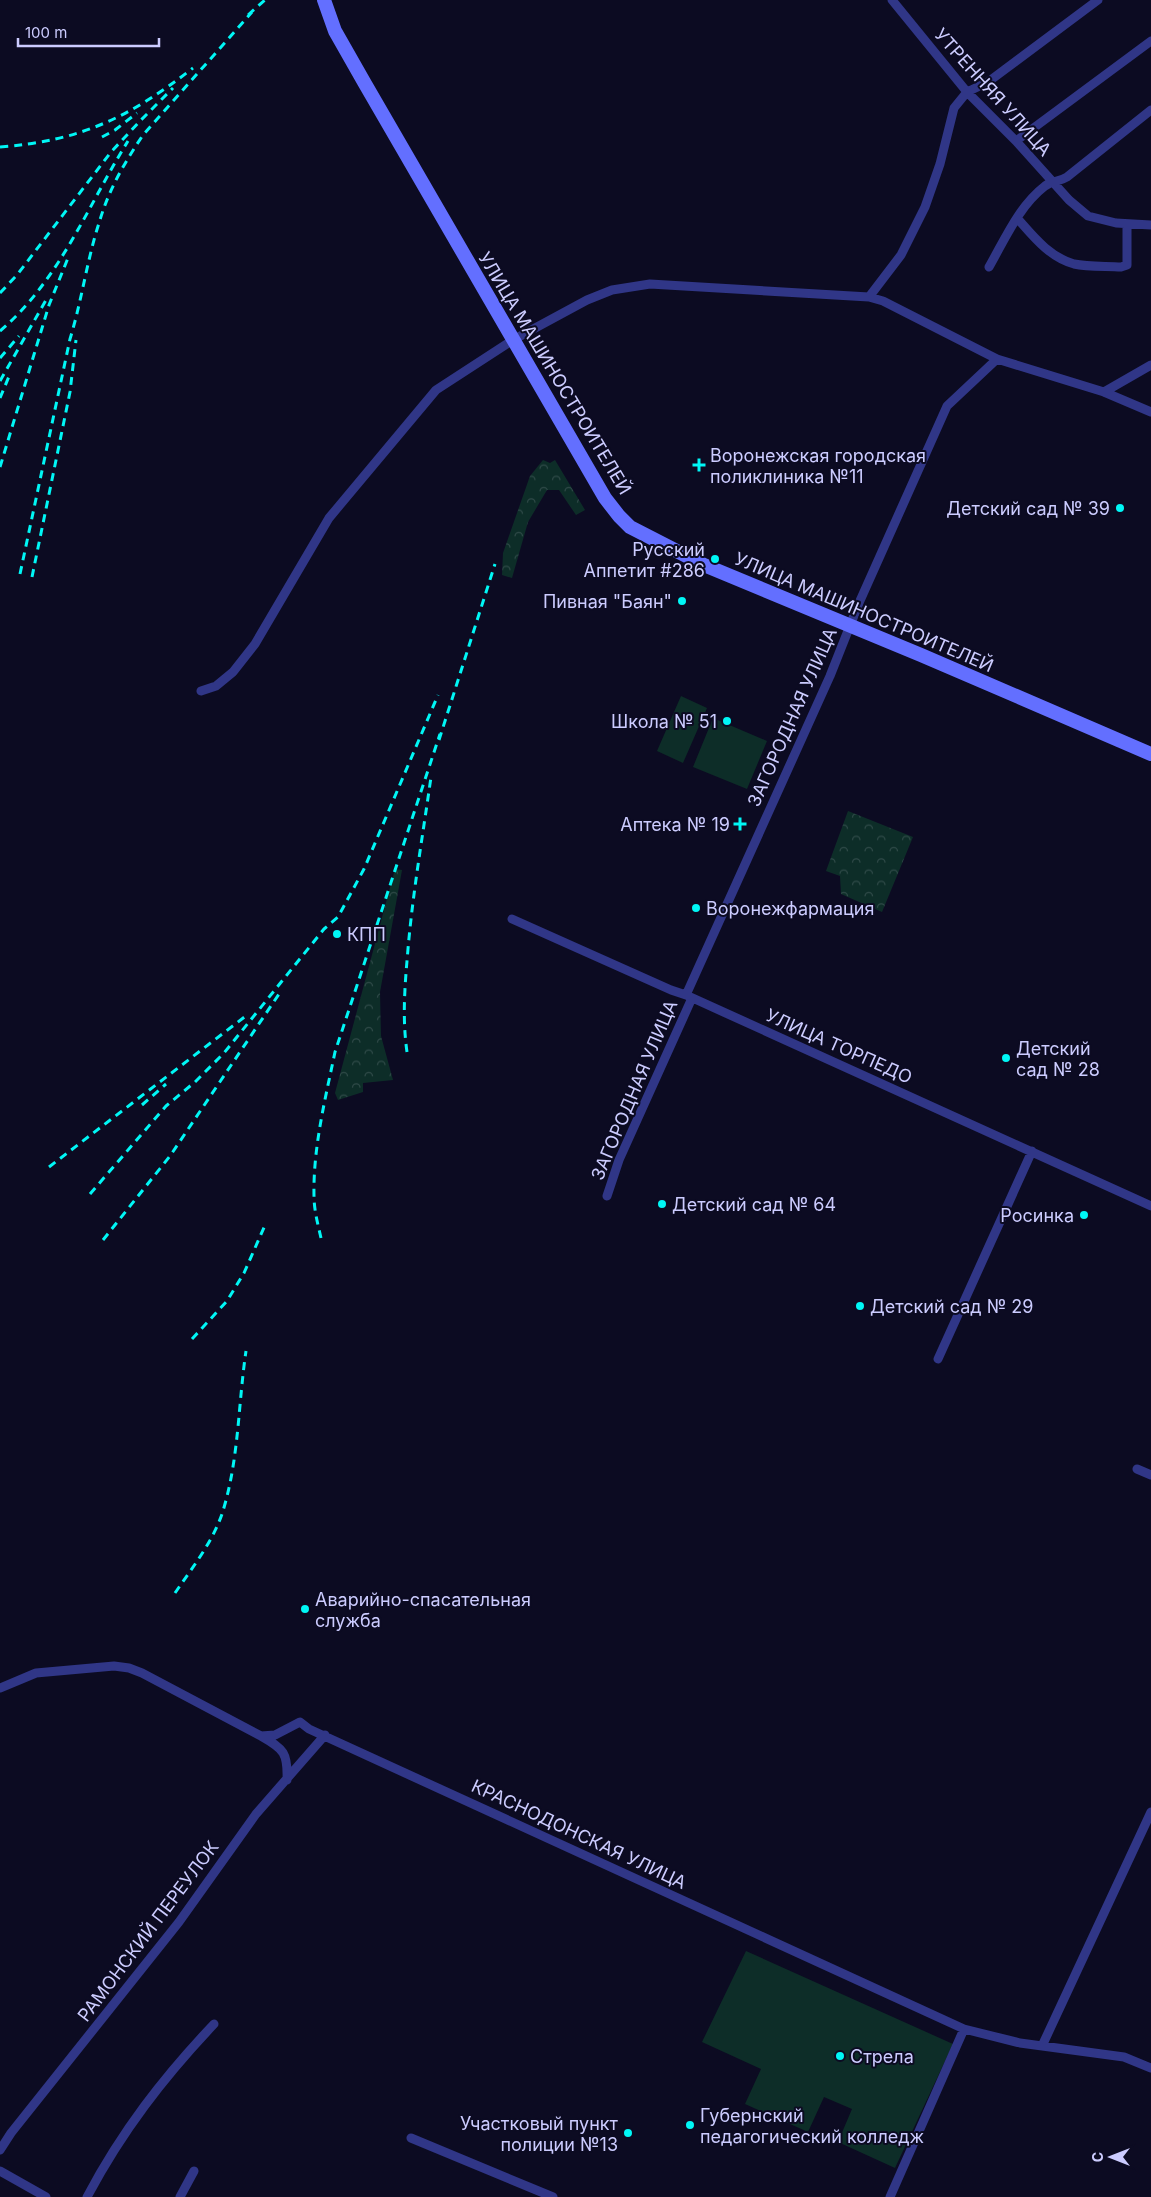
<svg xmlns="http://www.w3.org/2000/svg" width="1151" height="2197" viewBox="0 0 1151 2197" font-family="Inter,sans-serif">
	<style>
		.forest { fill: url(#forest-crowns) }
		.park { fill: #0d2d28 }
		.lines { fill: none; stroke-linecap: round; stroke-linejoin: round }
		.street { stroke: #303687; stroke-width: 9 }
		.secondary { stroke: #636fff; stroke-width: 14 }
		.rail { stroke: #00f7f6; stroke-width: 3; stroke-dasharray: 8 6; stroke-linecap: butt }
		.poi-dot { fill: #00f7f6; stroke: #0c0b22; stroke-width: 2 }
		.labels { text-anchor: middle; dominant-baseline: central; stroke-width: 4; stroke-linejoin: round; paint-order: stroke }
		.street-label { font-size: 18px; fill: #ccf; stroke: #0c0b22 }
		.poi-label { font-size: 18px; fill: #ccf; stroke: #0c0b22; text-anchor: start }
	</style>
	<defs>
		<pattern id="forest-crowns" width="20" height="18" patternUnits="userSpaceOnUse" patternTransform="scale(1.25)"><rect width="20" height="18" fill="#0d2d28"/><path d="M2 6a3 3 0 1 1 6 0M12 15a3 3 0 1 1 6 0" fill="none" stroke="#2f4a48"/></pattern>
	</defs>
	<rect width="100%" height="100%" fill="#0c0b22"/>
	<!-- forest -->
	<path class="forest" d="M543 460 550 463 555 460 585 510 576 515 559 490H547L528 522 512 578 502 575 503 553 530 476Z
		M848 811 913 837 882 912 841 894 840 876 826 871Z
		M395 869 402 870 380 992 381 1036 393 1080 363 1083V1092L338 1100 335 1093Z"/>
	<!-- park -->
	<path class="park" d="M681 696 707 708 683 763 657 751Z
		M713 718 767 741 747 789 693 767Z
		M746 1951 953 2044 895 2168 838 2142 852 2109 824 2097 808 2132 745 2104 761 2069 702 2042Z"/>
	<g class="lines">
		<!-- street -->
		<path class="street" d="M892 0 967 92 1016 141 1069 200 1088 216 1116 223 1151 225
			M1016 141 1151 41
			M1017 218C1033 236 1049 257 1074 264 1088 267 1106 266 1121 267L1127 265V224
			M989 267C1005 239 1019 206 1045 186 1052 181 1059 182 1067 177L1151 110
			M869 297 901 255 925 207 940 164 954 108 967 92 988 82 1098 0
			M1104 392 1151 365
			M201 691 216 686 233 672 255 644 329 518 436 390 513 340 587 300 612 290 650 284 869 297 883 301 997 359 1104 392 1151 412
			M512 919 671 990 686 995 1151 1206
			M686 995 830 676 859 603 947 406 997 359
			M607 1196 619 1160 692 998
			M938 1359 1032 1151
			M1137 1469 1151 1475
			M0 1688 36 1673 114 1666 129 1668 142 1673 261 1736 275 1735 300 1722 309 1729 964 2029 1020 2043 1124 2057 1151 2068
			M261 1736C284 1749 288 1753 287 1780
			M1042 2046 1151 1812
			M411 2138 553 2197
			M0 2150 11 2133 179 1922 256 1814 325 1735
			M0 2171 46 2197
			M87 2197C122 2131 163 2078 214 2024
			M180 2197 194 2171
			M890 2197 964 2029"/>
		<!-- secondary -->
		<path class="secondary" d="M324 0 335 31 364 82 605 498 619 516 630 527 704 565 921 655 1151 754"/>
		<!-- rail -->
		<path class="rail" d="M248 15 265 0
			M102 137 115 130 137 113
			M0 147C81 141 130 117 193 68
			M0 293 17 275 111 152 140 121 173 88
			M0 331C60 280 88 205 128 141
			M0 358 19 336
			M0 381 46 300
			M0 398 10 374
			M0 467 49 305 68 258
			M20 574 70 339C82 300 87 259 100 220 109 189 125 162 143 135L252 12
			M32 577 70 392 76 340
			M439 740 495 564
			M407 1052C402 1017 405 984 408 949 413 891 423 834 431 777
			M142 1105 166 1084
			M49 1167 247 1015
			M90 1194 166 1106 195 1082 224 1053 324 929 338 917 364 869 438 695
			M321 1238C318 1225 314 1210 314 1196 313 1148 325 1100 335 1052L440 734
			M103 1240 170 1156 281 991
			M192 1339 227 1301 244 1273 266 1223
			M175 1593C192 1568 212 1543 222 1514 239 1461 238 1405 246 1351"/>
	</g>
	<!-- markers -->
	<g class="poi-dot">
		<path d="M696.5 457.5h5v5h5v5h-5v5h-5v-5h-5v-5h5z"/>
		<circle cx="1120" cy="508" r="5"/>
		<circle cx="715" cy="559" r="5"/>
		<circle cx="682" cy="601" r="5"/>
		<circle cx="727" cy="721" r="5"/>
		<path d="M737.5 816.5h5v5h5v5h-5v5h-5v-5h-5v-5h5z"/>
		<circle cx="696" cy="908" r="5"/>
		<circle cx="337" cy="934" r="5"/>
		<circle cx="1006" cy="1058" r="5"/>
		<circle cx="662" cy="1204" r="5"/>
		<circle cx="1084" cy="1215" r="5"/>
		<circle cx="860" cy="1306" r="5"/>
		<circle cx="305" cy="1609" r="5"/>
		<circle cx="840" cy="2056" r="5"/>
		<circle cx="690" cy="2125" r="5"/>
		<circle cx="628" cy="2133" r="5"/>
	</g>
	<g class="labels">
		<!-- street labels -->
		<g class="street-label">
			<text transform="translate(993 92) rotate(48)">УТРЕННЯЯ УЛИЦА</text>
			<text transform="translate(555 373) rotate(59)">УЛИЦА МАШИНОСТРОИТЕЛЕЙ</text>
			<text transform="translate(864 612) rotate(23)">УЛИЦА МАШИНОСТРОИТЕЛЕЙ</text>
			<text transform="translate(792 717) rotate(-66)">ЗАГОРОДНАЯ УЛИЦА</text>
			<text transform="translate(839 1046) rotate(24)">УЛИЦА ТОРПЕДО</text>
			<text transform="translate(634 1090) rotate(-67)">ЗАГОРОДНАЯ УЛИЦА</text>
			<text transform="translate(579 1834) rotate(25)">КРАСНОДОНСКАЯ УЛИЦА</text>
			<text transform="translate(148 1931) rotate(-53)">РАМОНСКИЙ ПЕРЕУЛОК</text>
		</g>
		<!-- poi labels -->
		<g class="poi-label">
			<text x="710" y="455">Воронежская городская<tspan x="710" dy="21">поликлиника №11</tspan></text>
			<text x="1110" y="508" text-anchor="end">Детский сад № 39</text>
			<text x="705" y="549" text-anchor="end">Русский<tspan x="705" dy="21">Аппетит #286</tspan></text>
			<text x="672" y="601" text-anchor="end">Пивная "Баян"</text>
			<text x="717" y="721" text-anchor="end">Школа № 51</text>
			<text x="730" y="824" text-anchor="end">Аптека № 19</text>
			<text x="706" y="908">Воронежфармация</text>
			<text x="347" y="934">КПП</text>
			<text x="1016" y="1048">Детский<tspan x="1016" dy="21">сад № 28</tspan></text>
			<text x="672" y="1204">Детский сад № 64</text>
			<text x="1074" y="1215" text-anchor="end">Росинка</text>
			<text x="870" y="1306">Детский сад № 29</text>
			<text x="315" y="1599">Аварийно-спасательная<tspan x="315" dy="21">служба</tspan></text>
			<text x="850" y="2056">Стрела</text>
			<text x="700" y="2115">Губернский<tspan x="700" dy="21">педагогический колледж</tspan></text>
			<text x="618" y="2123" text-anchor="end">Участковый пункт<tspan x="618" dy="21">полиции №13</tspan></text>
		</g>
	</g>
	<!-- north arrow -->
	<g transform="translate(1111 2157) rotate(270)" stroke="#0c0b22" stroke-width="4" paint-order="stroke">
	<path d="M0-4L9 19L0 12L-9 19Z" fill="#ccccff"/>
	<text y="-8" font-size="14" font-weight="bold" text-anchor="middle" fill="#ccccff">С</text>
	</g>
	<!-- scale -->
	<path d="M18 38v8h141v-8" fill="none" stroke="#ccccff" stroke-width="2.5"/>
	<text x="25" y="38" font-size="15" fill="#ccccff" stroke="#0c0b22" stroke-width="4" paint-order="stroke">100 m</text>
</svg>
